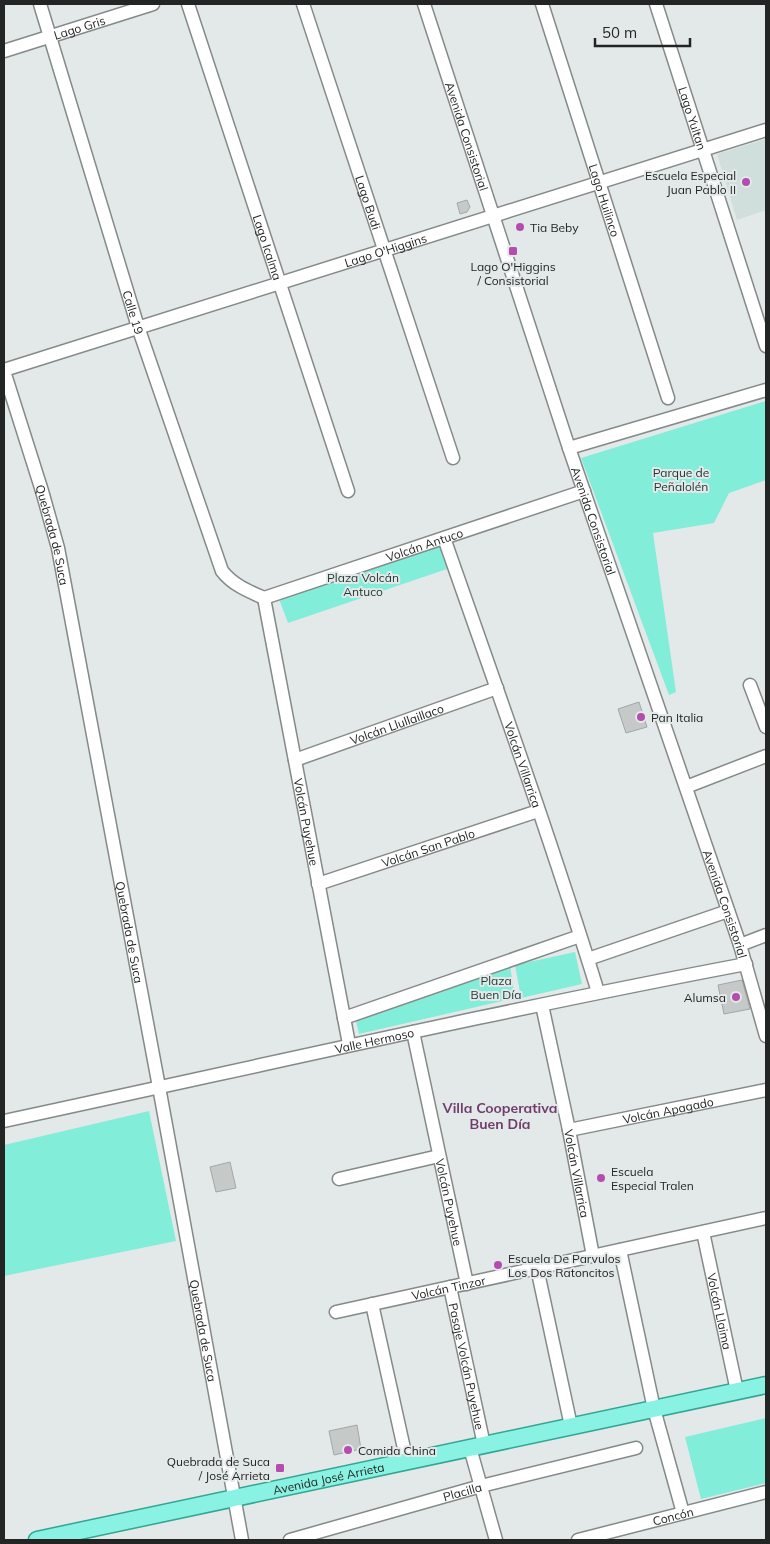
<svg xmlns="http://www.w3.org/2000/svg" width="770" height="1544" viewBox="0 0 770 1544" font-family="Mulish,sans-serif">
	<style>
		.built { fill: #d1dfdc }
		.green { fill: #82edd8 }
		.building { fill: #c5cac9; stroke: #a3a8a7 }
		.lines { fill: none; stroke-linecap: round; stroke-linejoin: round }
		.minor-casing { stroke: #858a89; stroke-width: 15 }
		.major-casing { stroke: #33a593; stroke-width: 19 }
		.minor { stroke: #fff; stroke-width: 12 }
		.major { stroke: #8af2e2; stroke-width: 16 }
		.poi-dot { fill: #b54db1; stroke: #e3e9e8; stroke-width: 2 }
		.labels { text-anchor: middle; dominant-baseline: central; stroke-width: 4; stroke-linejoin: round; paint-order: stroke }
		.street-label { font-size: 12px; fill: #232525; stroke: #e3e9e8 }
		.poi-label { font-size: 12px; fill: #232525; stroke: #e3e9e8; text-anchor: start }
		.park-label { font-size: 12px; fill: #213833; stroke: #e3e9e8 }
		.neighbourhood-label { font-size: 14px; font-weight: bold; fill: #6f3c6d; stroke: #e3e9e8 }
	</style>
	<rect width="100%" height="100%" fill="#e3e9e8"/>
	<!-- built -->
	<path class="built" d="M766 139V210L737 220 717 154Z"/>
	<!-- green -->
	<path class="green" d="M766 401V480L729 493 714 523 653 533 676 692 669 695 581 458Z
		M439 545 447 569 288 623 279 599Z
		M575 952 582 984 521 998 515 965Z
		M510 966 515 998 359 1034 356 1021Z
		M149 1111 176 1241 4 1276V1145Z
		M766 1418V1483L701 1499 685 1437Z"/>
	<!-- building -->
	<path class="building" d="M467 200 470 207 467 212 460 214 457 203Z
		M639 702 647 727 626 733 618 709Z
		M742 980 750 1009 724 1014 718 985Z
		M230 1162 236 1188 216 1192 210 1167Z
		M357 1425 361 1449 334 1455 329 1431Z"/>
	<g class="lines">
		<defs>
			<g id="minor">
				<path id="s1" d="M40 4 138 327 222 571C233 585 248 591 264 598"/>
				<path id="s2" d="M188 4 348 491"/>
				<path id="s3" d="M303 4 453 458"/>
				<path id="s4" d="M424 4 569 448 740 945 766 1036"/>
				<path id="s5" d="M542 4 668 398"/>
				<path id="s6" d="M656 4 766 346"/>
				<path id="s7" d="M4 51 153 4"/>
				<path id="s8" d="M4 370 766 130"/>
				<path id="s9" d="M4 371 42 491 58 548 159 1087 242 1540"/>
				<path d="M569 448 766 390"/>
				<path id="s10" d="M444 538C497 689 551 840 598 992"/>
				<path id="s11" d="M264 598 349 1044"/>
				<path id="s12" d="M264 598 584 491"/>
				<path d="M750 685 766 727"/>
				<path id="s13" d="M295 760 497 688"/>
				<path d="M686 787 766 756"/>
				<path id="s14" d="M318 884 538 811"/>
				<path d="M740 945 766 935"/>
				<path d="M588 959 728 911"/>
				<path id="s15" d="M542 1005 569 1130 593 1256"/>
				<path d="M344 1018 580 936"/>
				<path id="s16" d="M413 1032 467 1284"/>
				<path id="s17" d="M4 1121C251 1068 497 1011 746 964"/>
				<path id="s18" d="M569 1130 766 1090"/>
				<path d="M339 1179 439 1156"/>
				<path id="s19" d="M703 1232 737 1391"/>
				<path d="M620 1250 654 1409 683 1513"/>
				<path d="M537 1268 571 1426"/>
				<path id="s20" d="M450 1287 484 1445"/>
				<path d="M372 1304 407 1462"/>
				<path id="s21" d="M336 1312 766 1218"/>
				<path d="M470 1448 496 1540"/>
				<path id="s22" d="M290 1540 481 1486 636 1448"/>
				<path id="s23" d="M578 1540 766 1492"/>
			</g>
			<g id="major">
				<path id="s24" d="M37 1540 766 1385"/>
			</g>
		</defs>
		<!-- minor casing -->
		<use href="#minor" class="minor-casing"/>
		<!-- major casing -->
		<use href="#major" class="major-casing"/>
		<!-- minor -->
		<use href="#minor" class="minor"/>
		<!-- major -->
		<use href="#major" class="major"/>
	</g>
	<!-- markers -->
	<g class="poi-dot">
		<circle cx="746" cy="182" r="5"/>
		<circle cx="520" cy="227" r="5"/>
		<rect x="508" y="246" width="10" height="10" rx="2.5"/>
		<circle cx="641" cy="717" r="5"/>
		<circle cx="736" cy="997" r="5"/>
		<circle cx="601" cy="1178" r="5"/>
		<circle cx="498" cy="1265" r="5"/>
		<circle cx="348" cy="1450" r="5"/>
		<rect x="275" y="1463" width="10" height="10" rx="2.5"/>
	</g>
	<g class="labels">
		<!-- street labels -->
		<g class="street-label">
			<text stroke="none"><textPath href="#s7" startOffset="79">Lago Gris</textPath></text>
			<text stroke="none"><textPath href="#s6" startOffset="120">Lago Yultan</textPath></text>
			<text stroke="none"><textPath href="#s4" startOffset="139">Avenida Consistorial</textPath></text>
			<text stroke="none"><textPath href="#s5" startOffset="206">Lago Huilinco</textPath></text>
			<text stroke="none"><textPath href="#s3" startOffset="209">Lago Budi</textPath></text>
			<text stroke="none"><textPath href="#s2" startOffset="256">Lago Icalma</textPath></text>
			<text stroke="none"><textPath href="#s8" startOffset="400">Lago O'Higgins</textPath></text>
			<text stroke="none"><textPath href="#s1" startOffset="322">Calle 19</textPath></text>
			<text stroke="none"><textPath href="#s4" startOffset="544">Avenida Consistorial</textPath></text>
			<text stroke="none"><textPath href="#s9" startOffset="171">Quebrada de Suca</textPath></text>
			<text stroke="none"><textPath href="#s12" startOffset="169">Volcán Antuco</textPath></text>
			<text stroke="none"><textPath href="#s13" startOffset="108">Volcán Llullaillaco</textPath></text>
			<text stroke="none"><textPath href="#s10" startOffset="240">Volcán Villarrica</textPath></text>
			<text stroke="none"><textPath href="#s11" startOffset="228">Volcán Puyehue</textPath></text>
			<text stroke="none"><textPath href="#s14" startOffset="116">Volcán San Pablo</textPath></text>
			<text stroke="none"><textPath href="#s4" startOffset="949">Avenida Consistorial</textPath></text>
			<text stroke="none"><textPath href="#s9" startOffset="576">Quebrada de Suca</textPath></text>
			<text stroke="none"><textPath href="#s17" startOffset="379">Valle Hermoso</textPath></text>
			<text stroke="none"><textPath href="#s18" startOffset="101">Volcán Apagado</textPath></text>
			<text stroke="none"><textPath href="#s15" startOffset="172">Volcán Villarrica</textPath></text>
			<text stroke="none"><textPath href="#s16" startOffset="174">Volcán Puyehue</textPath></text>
			<text stroke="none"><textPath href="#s21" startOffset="115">Volcán Tinzor</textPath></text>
			<text stroke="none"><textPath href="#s19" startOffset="81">Volcán Llaima</textPath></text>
			<text stroke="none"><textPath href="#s9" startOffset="981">Quebrada de Suca</textPath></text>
			<text stroke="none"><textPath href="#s20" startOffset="81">Pasaje Volcán Puyehue</textPath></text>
			<text stroke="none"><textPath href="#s24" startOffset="298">Avenida José Arrieta</textPath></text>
			<text stroke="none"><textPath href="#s22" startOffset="179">Placilla</textPath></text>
			<text stroke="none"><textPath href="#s23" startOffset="98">Concón</textPath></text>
		</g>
		<!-- poi labels -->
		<g class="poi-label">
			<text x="736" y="175" text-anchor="end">Escuela Especial<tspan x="736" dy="14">Juan Pablo II</tspan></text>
			<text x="530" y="227">Tia Beby</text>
			<text x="513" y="266" text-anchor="middle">Lago O'Higgins<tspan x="513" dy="14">/ Consistorial</tspan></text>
			<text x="651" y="717">Pan Italia</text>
			<text x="726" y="997" text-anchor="end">Alumsa</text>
			<text x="611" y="1171">Escuela<tspan x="611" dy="14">Especial Tralen</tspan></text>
			<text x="508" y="1258">Escuela De Parvulos<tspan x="508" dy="14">Los Dos Ratoncitos</tspan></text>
			<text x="358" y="1450">Comida China</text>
			<text x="270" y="1461" text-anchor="end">Quebrada de Suca<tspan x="270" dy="14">/ José Arrieta</tspan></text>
		</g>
		<!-- park labels -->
		<g class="park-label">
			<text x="681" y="472">Parque de<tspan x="681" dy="14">Peñalolén</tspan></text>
			<text x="363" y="577">Plaza Volcán<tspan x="363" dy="14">Antuco</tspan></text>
			<text x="496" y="980">Plaza<tspan x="496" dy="14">Buen Día</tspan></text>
		</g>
		<!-- neighbourhood labels -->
		<g class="neighbourhood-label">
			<text x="500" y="1108">Villa Cooperativa<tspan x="500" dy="16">Buen Día</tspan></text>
		</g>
	</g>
	<!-- border -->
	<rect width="770" height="1544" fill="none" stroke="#232525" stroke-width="10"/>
	<!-- scale -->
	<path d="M595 38v8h95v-8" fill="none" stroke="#232525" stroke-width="2.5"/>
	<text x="602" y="38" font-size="15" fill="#232525" stroke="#e3e9e8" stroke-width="4" paint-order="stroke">50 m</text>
</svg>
